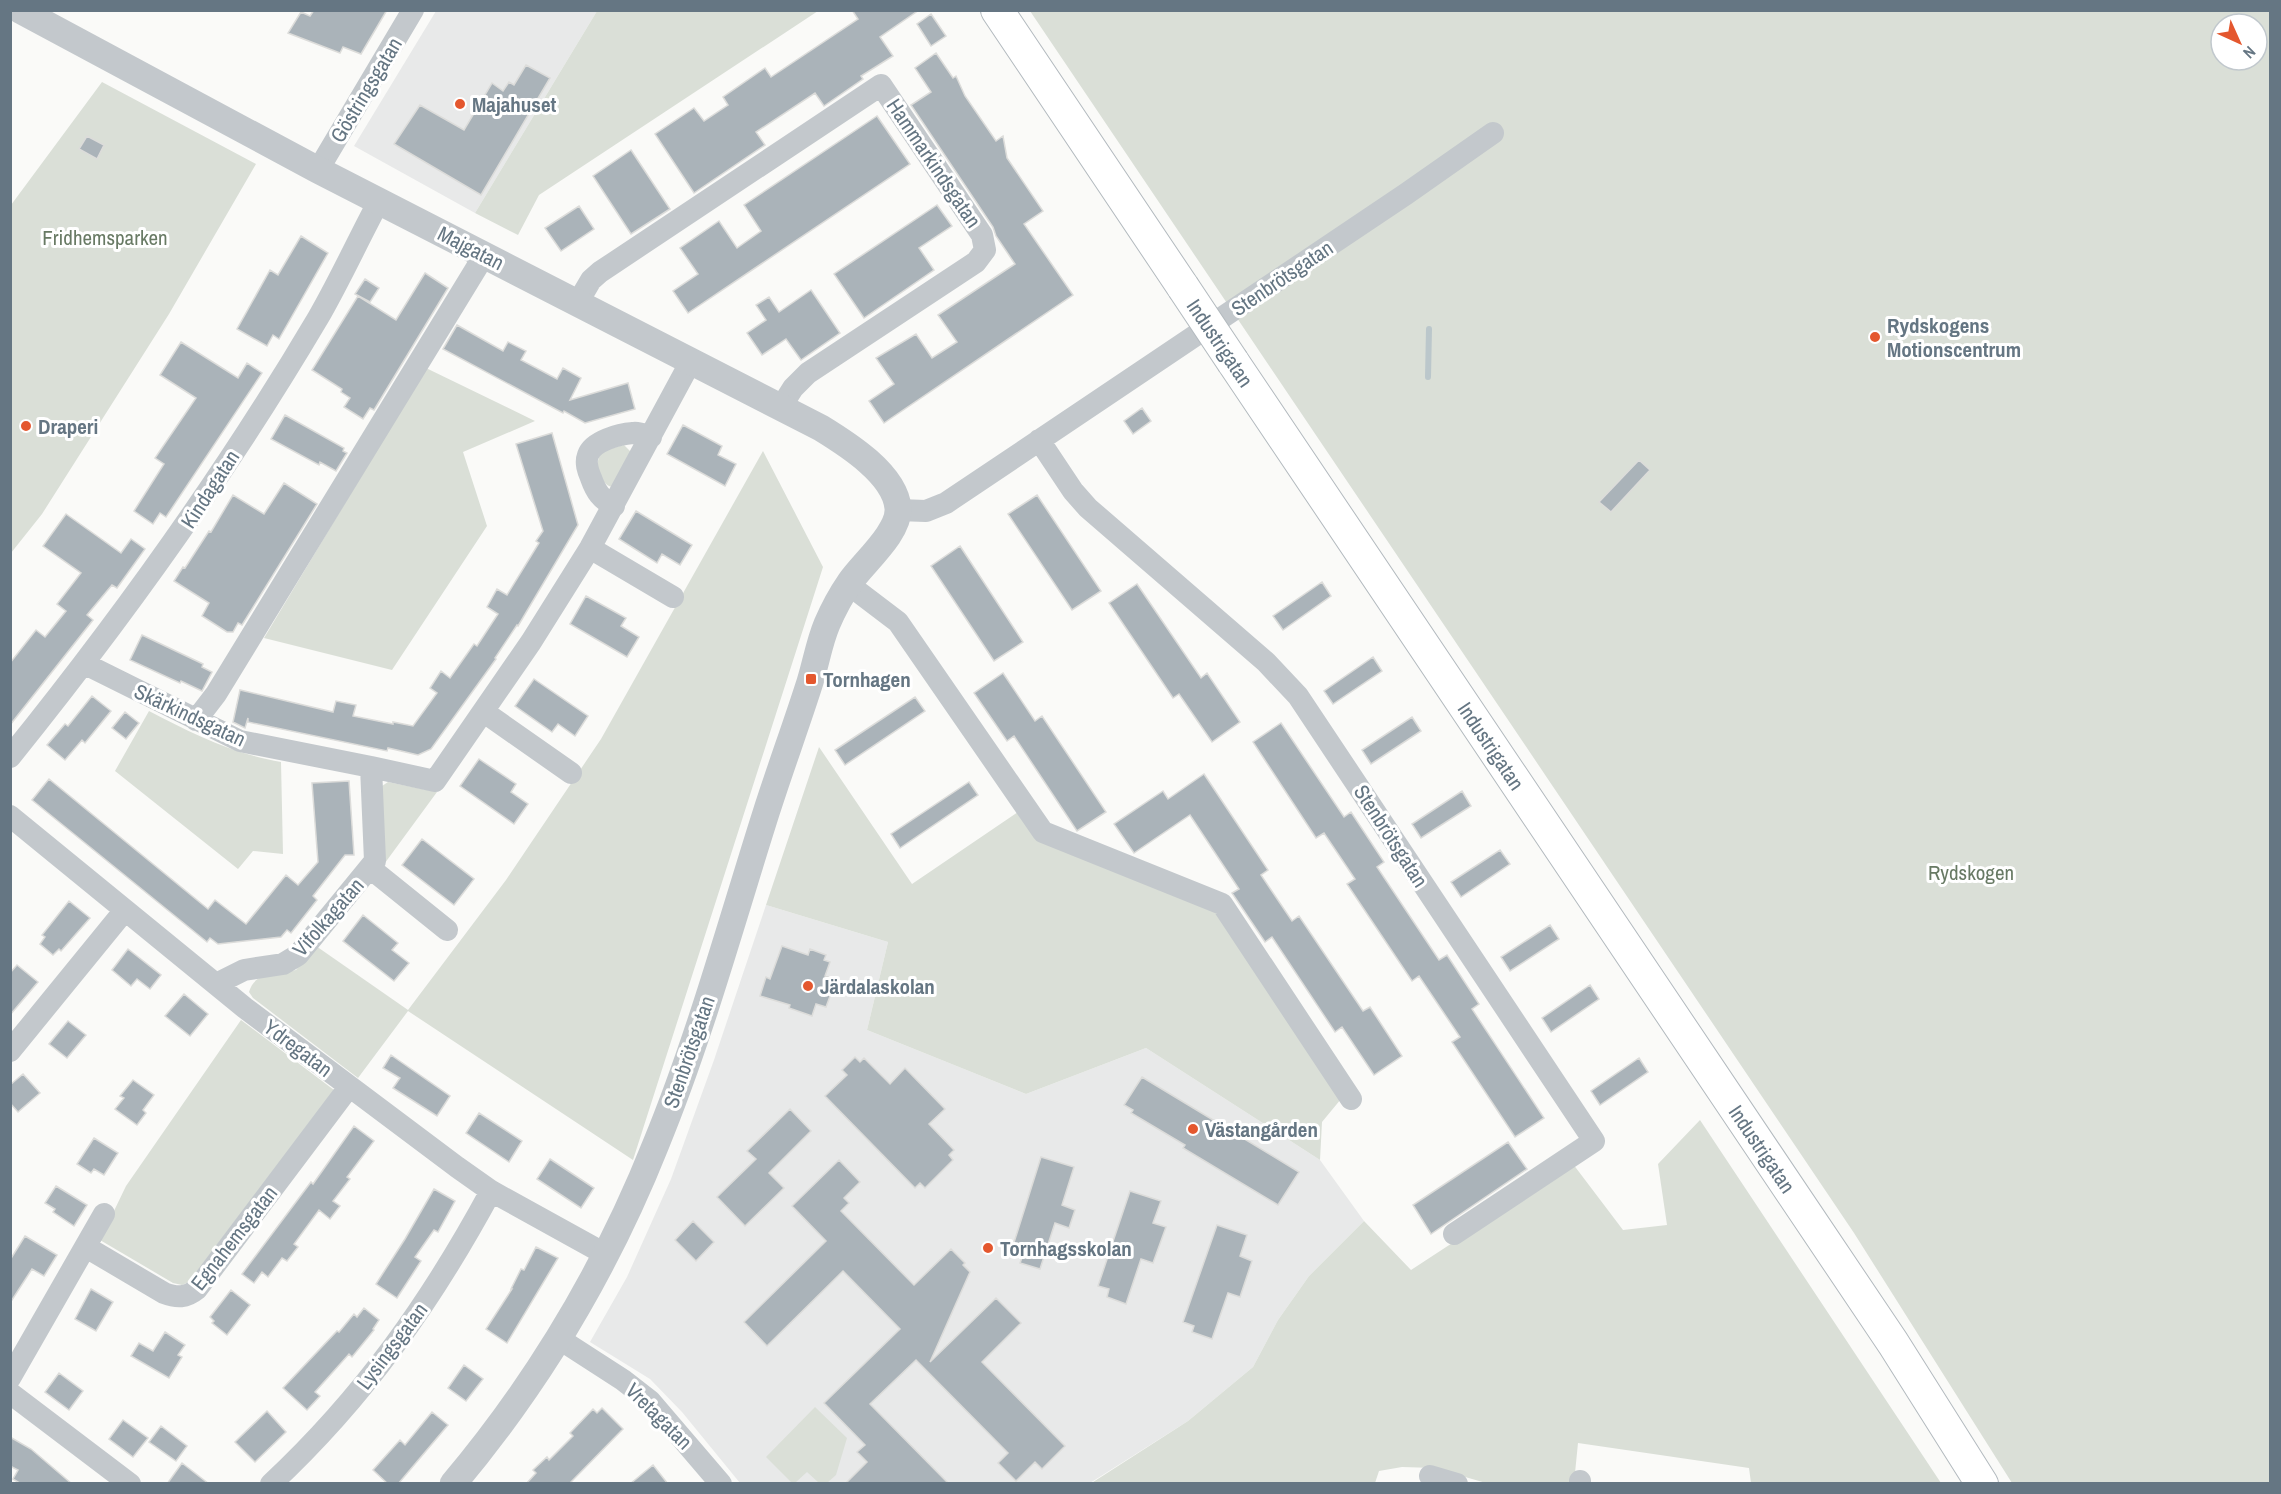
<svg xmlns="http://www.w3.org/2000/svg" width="2281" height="1494" viewBox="0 0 2281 1494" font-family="'Archivo Narrow',sans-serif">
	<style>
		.built { fill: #e8e9e9 }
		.green { fill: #dadfd7; fill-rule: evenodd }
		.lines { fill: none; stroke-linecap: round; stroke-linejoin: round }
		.stream { stroke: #bbc7cb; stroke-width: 6 }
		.building { fill: #aab3b9; stroke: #dcdcda; stroke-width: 1.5 }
		.secondary-casing { stroke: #b3babf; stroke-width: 34 }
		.minor { stroke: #c3c8cc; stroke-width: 22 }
		.tertiary { stroke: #c3c8cc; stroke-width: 27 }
		.secondary { stroke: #fff; stroke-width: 32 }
		.secondary-bridge-casing { stroke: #b3babf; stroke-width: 34; stroke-linecap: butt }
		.secondary-bridge { stroke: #fff; stroke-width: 32 }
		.poi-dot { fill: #e4572e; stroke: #fff; stroke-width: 2 }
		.labels { text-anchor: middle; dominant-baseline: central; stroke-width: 6; stroke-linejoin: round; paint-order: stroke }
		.street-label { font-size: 21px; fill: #657683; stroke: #fff }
		.poi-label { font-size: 21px; font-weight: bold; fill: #657683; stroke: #fff; text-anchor: start }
		.park-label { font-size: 21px; fill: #687a64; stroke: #fff }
	</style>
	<rect width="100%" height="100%" fill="#fafaf8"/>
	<!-- built -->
	<path class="built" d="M436 11H597L475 213 354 146Z
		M766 905 888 942 867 1030 1026 1094 1146 1048 1320 1160 1364 1221 1309 1276 1278 1320 1253 1367 1188 1421 1090 1483H740L682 1412 650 1379 590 1342 627 1277 671 1179 714 1060Z"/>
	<!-- green -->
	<path class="green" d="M597 11H818L539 195 518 235 475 213Z
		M1030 11H2270V1483H2012L1854 1233ZM2221 24H2257V60H2221Z
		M102 82 256 164 169 314 42 514 11 553V205Z
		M426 368 535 421 463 452 487 526 392 670 264 638Z
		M624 445 632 453 612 487C601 485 593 463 601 454 605 449 617 447 624 445Z
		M763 451 823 567 633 1160 408 1011 358 1078 253 998 249 992C255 971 277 974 296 970L316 946 408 1010 506 880 601 739Z
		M149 711C191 733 233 754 281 762L283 854 253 851 238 869 115 771Z
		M819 747 912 884 1018 812 1214 908 1341 1099 1322 1122 1320 1160 1146 1048 1026 1094 867 1030 888 942 766 905Z
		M388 782 437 792 382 867V786Z
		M241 1020 334 1090 189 1282 182 1285 173 1283 100 1240 126 1186Z
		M1700 1120 1941 1483H1751L1749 1468 1578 1443 1574 1483H1486L1434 1468 1402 1467 1379 1471 1375 1483 1090 1484 1188 1421 1253 1367 1278 1320 1309 1276 1364 1221 1411 1270 1573 1164 1623 1230 1667 1225 1658 1164Z
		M815 1407 847 1438 836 1475 827 1483H819L807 1472 795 1483H792L766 1457Z"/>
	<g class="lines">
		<!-- stream -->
		<path class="stream" d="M1428 377 1429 329"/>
	</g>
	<!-- building -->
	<path class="building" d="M314 10H387L361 54 343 47 340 53 288 33 301 12 310 16Z
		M852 10H919L880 37 893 56 861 76 863 79 824 106 815 93 756 132 765 145 694 193 655 134 694 108 704 121 728 105 723 97 765 68 771 77 858 19Z
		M931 14 946 36 931 46 917 24Z
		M936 53 953 78 956 76 965 96 996 141 1003 136 1007 158 1043 211 1024 224 1073 295 884 423 869 401 894 384 876 358 916 334 932 358 957 342 938 315 1015 264 996 236 993 227 911 105 931 92 915 68Z
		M526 65 550 78 481 195 394 144 420 105 464 130 492 83 503 91 509 82 514 85Z
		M877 116 910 164 688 313 673 291 698 274 680 248 719 221 737 248 761 231 744 205Z
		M87 136 104 145 97 159 79 149Z
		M631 150 670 209 631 234 593 176Z
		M937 205 952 226 919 248 934 270 864 318 834 274Z
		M579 206 594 229 561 251 545 228Z
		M301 236 328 253 279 339 273 335 267 346 237 329 270 270 278 275Z
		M425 273 448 288 374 410 370 408 363 419 344 407 350 398 341 392 342 389 312 370 358 296 396 320Z
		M365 279 379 288 370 302 355 294Z
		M811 290 840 333 801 360 786 339 762 355 747 333 766 320 756 305 769 297 779 312Z
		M457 325 503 351 508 342 526 351 521 360 557 379 563 368 581 378 570 400 628 383 635 409 585 423 564 411 563 413 443 349Z
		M181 342 238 378 247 363 262 373 166 517 160 513 153 524 134 511 164 464 155 458 196 398 160 375Z
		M1142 408 1151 421 1133 434 1124 421Z
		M285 415 344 448 343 451 347 453 336 471 320 462 319 465 271 439Z
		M683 425 722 446 718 455 736 464 725 486 667 454Z
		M552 433 578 525 518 626 517 625 495 658 496 659 431 749 418 755 388 748 387 751 248 722V718L245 728 233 722 240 690 333 712 336 701 356 705 353 716 393 724V722L413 726 437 693 430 688 441 671 450 678 474 644 477 646 498 614 487 607 497 589 507 595 539 543 536 541 543 531 516 444Z
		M1639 460 1650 470 1611 512 1599 502Z
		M284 483 317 504 242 625 238 623 233 632H227L202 616 209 603 174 581 183 567 185 568 209 531 211 532 233 495 264 514Z
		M1037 495 1101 591 1072 610 1008 514Z
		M636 511 692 545 680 565 662 554 657 563 619 539Z
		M66 514 121 553 131 539 145 549 117 588 112 585 87 615 93 620 10 725V663L36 630 45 637 66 611 57 604 81 573 43 546Z
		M960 546 1023 642 994 661 931 566Z
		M1322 582 1331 596 1283 630 1273 616Z
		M1137 584 1201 678 1207 673 1240 722 1212 742 1179 694 1173 698 1109 603Z
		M586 596 626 618 621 626 639 637 627 657 570 624Z
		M142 635 203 664 202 667 212 672 202 691 181 681 180 683 130 660Z
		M1373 657 1382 671 1333 704 1324 691Z
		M1003 673 1035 721 1042 716 1106 812 1077 831 1014 736 1007 741 974 693Z
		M534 679 588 716 575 736 558 724 552 732 515 706Z
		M92 696 111 711 85 743 82 740 65 760 47 745 65 724 68 726Z
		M915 697 925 711 845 765 835 750Z
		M125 712 139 723 126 739 112 728Z
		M1412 717 1421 731 1371 764 1362 750Z
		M1281 723 1344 817 1351 812 1384 862 1377 867 1439 960 1447 955 1479 1004 1472 1009 1544 1118 1515 1137 1452 1042 1460 1037 1419 976 1412 981 1347 884 1355 879 1324 833 1316 838 1253 742Z
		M479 759 516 784 511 792 528 804 514 824 460 786Z
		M1204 774 1268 870 1261 875 1292 921 1299 916 1363 1011 1370 1007 1402 1056 1374 1075 1342 1027 1335 1032 1272 937 1265 942 1232 893 1239 889 1190 815 1134 853 1114 824 1163 791 1168 799Z
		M49 779 208 909 215 900 246 924 286 875 298 885 318 862 312 783 349 781 354 855H345L313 896 317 900 291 933 287 930 281 937 218 944 210 938 207 942 32 800Z
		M969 782 978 795 900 848 891 834Z
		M1462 791 1471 806 1421 838 1412 824Z
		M422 839 474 879 454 905 402 865Z
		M1500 850 1510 864 1461 897 1451 882Z
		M69 901 90 918 61 951 59 949 53 955 40 944 45 937 42 935Z
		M363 915 398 943 392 950 409 963 394 981 343 941Z
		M1550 925 1559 939 1510 971 1501 957Z
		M782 946 808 955 810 949 826 955 824 960 830 962 825 976 836 980 826 1007 816 1004 812 1016 789 1008 790 1005 760 996 766 977 770 979Z
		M128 949 161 975 150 989 137 979 131 986 112 970Z
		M17 965 38 982 10 1015V973Z
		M1590 985 1599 999 1551 1032 1542 1018Z
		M184 994 208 1014 190 1036 165 1016Z
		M68 1021 86 1035 67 1058 49 1044Z
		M391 1055 450 1096 437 1116 393 1088 400 1078 383 1068Z
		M855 1057 860 1062 864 1058 890 1084 905 1068 945 1109 929 1124 954 1150 949 1155 953 1160 925 1188 920 1183 915 1188 825 1096 847 1075 842 1070Z
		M1639 1058 1648 1072 1600 1105 1591 1091Z
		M23 1074 40 1093 18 1112 10 1103V1085Z
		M1142 1077 1299 1172 1278 1205 1183 1148 1185 1145 1131 1113 1133 1110 1124 1105Z
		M133 1080 154 1095 143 1110 146 1113 137 1125 115 1109 124 1098 120 1096Z
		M790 1109 811 1131 769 1173 784 1188 745 1226 717 1197 756 1159 747 1151Z
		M479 1113 522 1141 509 1162 466 1133Z
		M354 1126 374 1141 347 1177 350 1179 333 1201 340 1206 330 1219 319 1210 294 1244 298 1247 287 1261 282 1258 268 1277 262 1272 254 1283 242 1274 311 1182 313 1184Z
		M94 1138 118 1153 104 1175 94 1169 91 1173 77 1164Z
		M1508 1142 1527 1169 1431 1234 1413 1205Z
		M1041 1157 1074 1167 1062 1205 1075 1210 1069 1228 1055 1223 1040 1269 1020 1263 1023 1255 1011 1252Z
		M550 1159 594 1188 581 1208 537 1179Z
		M839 1160 860 1182 844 1198 849 1203 841 1211 914 1285 951 1249 965 1263 963 1265 970 1272 930 1362 996 1298 1021 1323 982 1362 1065 1446 1042 1469 1035 1462 1016 1481 998 1463 1008 1453 916 1360 870 1404 949 1484H845L867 1462 857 1452 865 1445 824 1403 900 1329 843 1271 767 1346 744 1322 826 1241 792 1206Z
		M56 1186 87 1205 74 1226 53 1212 55 1209 45 1203Z
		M434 1189 455 1201 438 1232 434 1230 415 1257 421 1261 397 1298 376 1284 405 1239Z
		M1130 1191 1161 1201 1153 1223 1166 1227 1153 1263 1141 1259 1126 1304 1107 1297 1109 1289 1098 1286Z
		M693 1221 714 1242 696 1261 675 1240Z
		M1217 1225 1247 1235 1240 1256 1252 1261 1240 1297 1228 1293 1212 1339 1192 1332 1194 1326 1183 1322Z
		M25 1236 57 1255 44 1276 32 1269 10 1303V1260Z
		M536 1247 558 1258 507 1343 486 1329 512 1289H511L521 1269 524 1270Z
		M91 1289 113 1302 96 1331 75 1319Z
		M231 1290 250 1305 227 1335 212 1323 214 1321 210 1317Z
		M364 1308 379 1320 373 1329 374 1330 352 1357 349 1354 315 1392 320 1396 307 1410 283 1388 337 1331 339 1332 354 1314 357 1317Z
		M165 1332 185 1345 178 1355 182 1357 169 1378 131 1356 139 1343 153 1351Z
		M464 1365 483 1379 466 1401 448 1388Z
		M59 1373 83 1391 69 1410 45 1392Z
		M602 1408 623 1429 569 1484H526L536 1473 533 1470 547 1457 549 1460 573 1436 570 1433 593 1409 597 1413Z
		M267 1411 286 1432 255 1462 235 1442Z
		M432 1412 448 1425 398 1484H388L373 1470 400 1440 405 1445Z
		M123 1420 148 1438 133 1457 109 1439Z
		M161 1426 187 1446 176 1461 149 1442Z
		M10 1437 31 1449 72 1484H21L13 1479 18 1470 10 1466Z
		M182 1463 209 1484H167Z
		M653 1465 668 1484H630Z"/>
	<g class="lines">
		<defs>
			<path id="secondary" d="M997 10 1183 287
				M1233 362 1893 1343 1982 1484"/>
		</defs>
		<!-- secondary casing -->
		<use href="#secondary" class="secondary-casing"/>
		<!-- minor -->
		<path class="minor" d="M318 170 413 10
			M578 302 591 280 600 272 881 85 982 235 985 250 976 262 808 373 793 388 781 407
			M1039 440 1073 491 1088 508 1266 662 1298 696 1594 1141 1454 1234
			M614 506C601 499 596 492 591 478 588 471 585 463 588 455 593 441 619 434 633 433 639 432 645 435 651 437
			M898 510 926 511 946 503 1406 194 1493 133
			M590 548 673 597
			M848 584 898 622 1043 832 1222 904 1351 1099
			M85 664 240 741 371 767
			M484 712 571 773
			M196 720 216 694 485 254
			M10 757C123 617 227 472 318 318 340 280 358 240 379 201
			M10 816 245 1008 457 1167 491 1191 605 1254
			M370 868 447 930
			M216 984 244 970 283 964 298 955 375 861 371 767 435 781 531 642 590 548 691 361
			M10 1051 125 910
			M86 1247 164 1293C177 1298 186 1298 197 1289L349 1087
			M558 1338 623 1380 650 1401 721 1484
			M10 1378 104 1214
			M10 1393 130 1484
			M1430 1476 1457 1484
			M271 1484C364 1397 431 1302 491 1191
			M1580 1484V1481"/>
		<!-- tertiary -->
		<path class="tertiary" d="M20 10 318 170 821 428C847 444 895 474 898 508 900 532 863 563 850 582 841 595 833 610 827 624 819 643 816 663 810 682 796 726 780 769 766 813 731 923 700 1037 656 1144 607 1267 538 1383 453 1484"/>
		<!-- secondary -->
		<use href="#secondary" class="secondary"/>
		<defs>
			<path id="secondary-bridge" d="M1183 287 1233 362"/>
		</defs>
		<!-- secondary-bridge casing -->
		<use href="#secondary-bridge" class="secondary-bridge-casing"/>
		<!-- secondary-bridge -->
		<use href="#secondary-bridge" class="secondary-bridge"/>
	</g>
	<!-- markers -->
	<g class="poi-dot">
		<circle cx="460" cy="104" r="6"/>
		<circle cx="1875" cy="337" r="6"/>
		<circle cx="26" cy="426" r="6"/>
		<rect x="805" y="673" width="12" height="12" rx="3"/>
		<circle cx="808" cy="986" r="6"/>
		<circle cx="1193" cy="1129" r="6"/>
		<circle cx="988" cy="1248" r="6"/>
	</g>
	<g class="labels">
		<!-- street labels -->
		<g class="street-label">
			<text transform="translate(366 90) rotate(-59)">Göstringsgatan</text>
			<text transform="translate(934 163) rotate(56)">Hammarkindsgatan</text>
			<text transform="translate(471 248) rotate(27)">Majgatan</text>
			<text transform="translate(1282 278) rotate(-34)">Stenbrötsgatan</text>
			<text transform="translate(1220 343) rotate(56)">Industrigatan</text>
			<text transform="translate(210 489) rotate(-57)">Kindagatan</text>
			<text transform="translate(190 715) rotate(25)">Skärkindsgatan</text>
			<text transform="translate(1491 746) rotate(56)">Industrigatan</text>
			<text transform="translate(1391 836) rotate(57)">Stenbrötsgatan</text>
			<text transform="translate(328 917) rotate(-49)">Vifolkagatan</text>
			<text transform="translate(298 1048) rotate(37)">Ydregatan</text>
			<text transform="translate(689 1052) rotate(-71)">Stenbrötsgatan</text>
			<text transform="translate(1762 1149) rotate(56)">Industrigatan</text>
			<text transform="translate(234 1238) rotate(-52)">Egnahemsgatan</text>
			<text transform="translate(392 1346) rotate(-53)">Lysingsgatan</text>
			<text transform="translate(659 1416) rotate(45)">Vretagatan</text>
		</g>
		<!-- poi labels -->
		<g class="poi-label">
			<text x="472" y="104">Majahuset</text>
			<text x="1887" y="325">Rydskogens<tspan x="1887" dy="24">Motionscentrum</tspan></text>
			<text x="38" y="426">Draperi</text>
			<text x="823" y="679">Tornhagen</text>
			<text x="820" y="986">Järdalaskolan</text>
			<text x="1205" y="1129">Västangården</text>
			<text x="1000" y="1248">Tornhagsskolan</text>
		</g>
		<!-- park labels -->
		<g class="park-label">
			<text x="105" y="237">Fridhemsparken</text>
			<text x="1971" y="872">Rydskogen</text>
		</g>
	</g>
	<!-- border -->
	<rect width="2281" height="1494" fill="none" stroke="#657683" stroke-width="24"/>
	<!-- north arrow -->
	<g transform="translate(2239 42) rotate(135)"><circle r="28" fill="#ffffff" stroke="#c1c8cd" stroke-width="1.5"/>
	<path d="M0-4.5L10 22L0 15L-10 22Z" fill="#e4572e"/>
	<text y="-9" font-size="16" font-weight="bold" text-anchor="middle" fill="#657683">N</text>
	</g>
</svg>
